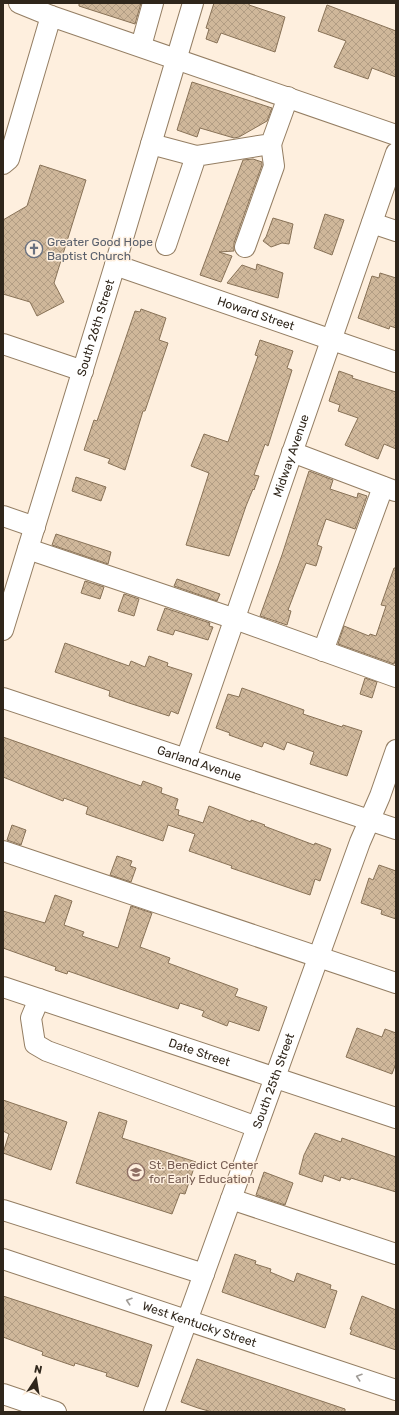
<svg xmlns="http://www.w3.org/2000/svg" width="399" height="1415" viewBox="0 0 399 1415" font-family="Rubik,sans-serif">
	<style>
		.building { fill: url(#building-cross-hatch); stroke: #887257 }
		.lines { fill: none; stroke-linecap: round; stroke-linejoin: round }
		.minor-casing { stroke: #947e63; stroke-width: 22 }
		.minor { stroke: #fff; stroke-width: 20 }
		.oneway { stroke: #a19d98 }
		.labels { text-anchor: middle; dominant-baseline: central; stroke-width: 3; stroke-linejoin: round; paint-order: stroke }
		.worship-label { font-size: 12px; fill: #5b616d; stroke: #feefde; text-anchor: start }
		.street-label { font-size: 12px; fill: #2f261b; stroke: #feefde }
		.education-label { font-size: 12px; fill: #785e54; stroke: #feefde; text-anchor: start }
	</style>
	<defs>
		<pattern id="building-cross-hatch" width="8" height="8" patternUnits="userSpaceOnUse"><rect width="8" height="8" fill="#cfb79a"/><path d="M0 0l8 8M0 8l8-8" fill="none" stroke="#b29d84"/></pattern>
	</defs>
	<rect width="100%" height="100%" fill="#feefde"/>
	<!-- building -->
	<path class="building" d="M79 3H141L135 24 79 6Z
		M214 3H249V5L285 17 275 52 221 33 217 43 206 39 209 29 206 28Z
		M327 5 396 31V77L372 68 368 79 334 67 346 41 318 31Z
		M192 82 272 108 267 121 239 137 234 138 200 128 197 137 177 130Z
		M253 159 262 162V165L234 243V251L219 252 232 256 221 282 200 275 243 160Z
		M40 165 86 180 54 283 64 302 37 316 30 302 3 294V220L27 206Z
		M325 214 344 220 332 255 314 248Z
		M273 218 293 224 289 244 282 243 271 247 263 241 266 237Z
		M257 264 283 273 278 298 227 283 242 265 256 270Z
		M380 273 396 278V328L390 326 389 329 358 318 372 276 379 278Z
		M141 309 166 318 159 340 168 343 145 411H143L125 470 108 463 110 459 84 450 94 420 97 421 111 381 135 311 140 312Z
		M260 340 293 351 287 368 292 370 268 446 265 444 254 475 259 476 254 490 253 489 246 506 229 556 186 545 209 473 191 466 204 434 228 442 258 356 255 355Z
		M339 371 353 376 352 378 396 392V449L384 444 378 459 345 445 358 418 338 411 340 405 329 401Z
		M309 471 333 480 330 489 357 498 358 493 367 496 355 529 326 519 317 545 322 547 316 566 306 563 288 610 291 611 287 625 260 616 282 555Z
		M76 477 106 487 101 501 72 491Z
		M56 534 111 552 108 564 52 545Z
		M394 568H396V658L394 664 338 644 344 626 369 636 370 634 376 636 386 606 381 605Z
		M177 579 220 594 217 601 174 586Z
		M85 581 104 587 100 599 81 593Z
		M124 594 139 599 134 616 118 611Z
		M165 608 210 623 209 626 213 627 208 640 175 630 173 635 157 630Z
		M65 643 129 666 131 661 145 667 149 656 168 663 167 666 192 674 178 714 171 711 169 716 129 703 109 696 110 691 55 672Z
		M365 678 377 682 372 698 360 694Z
		M242 688 304 710 303 714 342 727 343 725 362 731 347 776 310 764 314 752 287 742 284 750 264 742 262 747 229 735 230 733 216 728 228 694 239 697Z
		M3 737 141 786 143 781 162 788 161 793 178 799 175 809 179 810 178 815 203 823 209 806 251 822V820L265 825 264 826 314 845 315 843 331 849 320 881 315 879 310 895 231 868 232 866 189 851 195 834 168 825 163 841 86 814 88 807 64 798 63 801 3 777Z
		M12 825 26 830 21 845 7 840Z
		M117 856 132 861 130 866 136 868 131 882 110 875Z
		M379 865 396 871V919L381 914 382 910 361 903 369 878 373 880Z
		M55 895 72 901 64 925 84 932 82 936 118 948 131 906 152 913 140 947 170 958 168 963 238 989 235 996 267 1007 259 1031 229 1021 227 1026 202 1016 204 1011 180 1003 178 1009 68 971 67 974 55 970 56 967 3 948V911L45 923Z
		M357 1028 382 1037 385 1029 396 1033V1063L392 1074 346 1057Z
		M3 1100 67 1122 51 1170 3 1153 9 1134 3 1131Z
		M99 1112 127 1121 122 1138 196 1162 185 1194 180 1193 172 1214 76 1183Z
		M315 1133 341 1142 342 1138 396 1157V1192L351 1178 350 1180 341 1177 340 1181 324 1175 322 1182 299 1174 304 1155Z
		M264 1172 293 1183 285 1205 256 1195Z
		M235 1254 256 1261 255 1264 271 1269 270 1272 294 1282 297 1273 331 1285 330 1289 337 1291 325 1328 222 1292Z
		M3 1296 152 1345 138 1387 106 1376 107 1373 75 1363 74 1366 42 1355 43 1352 3 1337Z
		M362 1296 396 1310V1350L350 1334 352 1330 350 1329Z
		M197 1359 345 1409V1412H212L198 1408 181 1402Z"/>
	<g class="lines">
		<defs>
			<g id="minor">
				<path d="M19 3 51 16"/>
				<path d="M141 46 153 3"/>
				<path d="M151 144 196 156"/>
				<path d="M3 164 9 159 51 16 396 135"/>
				<path d="M372 223 396 231"/>
				<path d="M166 245 196 156 271 144 288 97"/>
				<path d="M245 247 274 166 271 144"/>
				<path id="s1" d="M115 265 396 362"/>
				<path d="M3 344 83 371"/>
				<path d="M292 452 395 491"/>
				<path d="M3 516 35 527"/>
				<path d="M28 549 235 619 396 677"/>
				<path id="s2" d="M3 630 115 265 193 3"/>
				<path d="M323 651 383 487"/>
				<path id="s3" d="M3 698 396 829"/>
				<path id="s4" d="M186 759 396 153"/>
				<path d="M3 851 396 983"/>
				<path id="s5" d="M3 987 396 1118"/>
				<path d="M39 999 31 1018 35 1044 47 1051 257 1127"/>
				<path d="M231 1199 396 1254"/>
				<path d="M3 1210 204 1274"/>
				<path id="s6" d="M3 1259 396 1390"/>
				<path d="M3 1394 56 1412"/>
				<path id="s7" d="M154 1412 360 842 380 796 396 750"/>
			</g>
		</defs>
		<!-- minor casing -->
		<use href="#minor" class="minor-casing"/>
		<!-- minor -->
		<use href="#minor" class="minor"/>
	</g>
	<!-- one-way arrows -->
	<defs><path id="oneway-chevron" d="M-2-3.5L2.5 0L-2 3.5" fill="none" stroke-width="1.6" stroke-linecap="round" stroke-linejoin="round"/></defs>
	<g class="oneway">
		<use href="#oneway-chevron" transform="translate(129 1301) rotate(-162)"/>
		<use href="#oneway-chevron" transform="translate(359 1377) rotate(-162)"/>
	</g>
	<!-- icons -->
	<defs>
		<symbol id="church-ring" viewBox="-11 -11 22 22"><circle r="9.5" fill="#feefde" stroke="#6b7280" stroke-width="1.5"/><path d="M-1.2-6h2.4v3.5h3.3v2.4h-3.3V6h-2.4V-.1h-3.3v-2.4h3.3Z" fill="#6b7280"/></symbol>
		<symbol id="school-ring" viewBox="-11 -11 22 22"><circle r="9.5" fill="#feefde" stroke="#8d6e63" stroke-width="1.5"/><path d="M0-5L7-2L0 1L-7-2ZM-4 1L0 2.5L4 1V4Q0 6-4 4Z" fill="#8d6e63"/></symbol>
	</defs>
	<g fill-rule="evenodd">
		<use href="#church-ring" x="24" y="239" width="20" height="20"/>
		<use href="#school-ring" x="126" y="1162" width="20" height="20"/>
	</g>
	<g class="labels">
		<!-- worship labels -->
		<g class="worship-label">
			<text x="47" y="242">Greater Good Hope<tspan x="47" dy="14">Baptist Church</tspan></text>
		</g>
		<!-- street labels -->
		<g class="street-label">
			<text stroke="none"><textPath href="#s1" startOffset="149">Howard Street</textPath></text>
			<text stroke="none"><textPath href="#s2" startOffset="316">South 26th Street</textPath></text>
			<text stroke="none"><textPath href="#s4" startOffset="321">Midway Avenue</textPath></text>
			<text stroke="none"><textPath href="#s3" startOffset="207">Garland Avenue</textPath></text>
			<text stroke="none"><textPath href="#s5" startOffset="207">Date Street</textPath></text>
			<text stroke="none"><textPath href="#s7" startOffset="352">South 25th Street</textPath></text>
			<text stroke="none"><textPath href="#s6" startOffset="207">West Kentucky Street</textPath></text>
		</g>
		<!-- education labels -->
		<g class="education-label">
			<text x="149" y="1165">St. Benedict Center<tspan x="149" dy="14">for Early Education</tspan></text>
		</g>
	</g>
	<!-- border -->
	<rect width="399" height="1415" fill="none" stroke="#2f261b" stroke-width="8"/>
	<!-- north arrow -->
	<g transform="translate(36 1379) rotate(12)" stroke="#feefde" stroke-width="3" paint-order="stroke">
	<path d="M0-3L7 15L0 10L-7 15Z" fill="#2f261b"/>
	<text y="-6" font-size="11" font-weight="bold" text-anchor="middle" fill="#2f261b">N</text>
	</g>
</svg>
